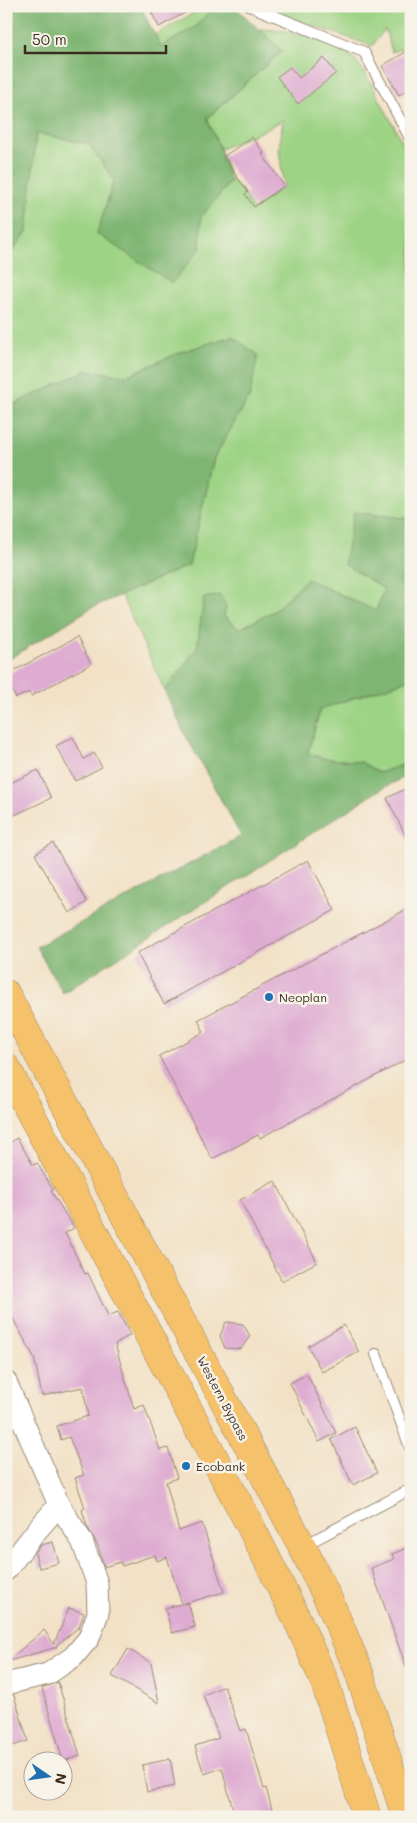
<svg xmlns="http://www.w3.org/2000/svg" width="417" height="1823" viewBox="0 0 417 1823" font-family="Mali,sans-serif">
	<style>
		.green { fill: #9dd384; stroke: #6c7e51 }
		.forest { fill: #7eb572; stroke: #5c7048 }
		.building { fill: #deacd2 }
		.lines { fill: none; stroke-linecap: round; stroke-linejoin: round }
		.service-casing { stroke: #968672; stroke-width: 12 }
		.minor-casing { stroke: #968672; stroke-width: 23 }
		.trunk-casing { stroke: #968672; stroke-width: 29 }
		.service { stroke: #fff; stroke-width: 10 }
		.minor { stroke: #fff; stroke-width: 21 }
		.trunk { stroke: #f5c16b; stroke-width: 28 }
		.poi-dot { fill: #1f6fb2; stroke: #f7f3e8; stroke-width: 2 }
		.labels { text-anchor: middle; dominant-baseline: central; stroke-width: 5; stroke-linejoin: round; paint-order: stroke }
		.poi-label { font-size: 12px; fill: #3b2a1e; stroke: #f7f3e8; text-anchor: start }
		.street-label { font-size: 12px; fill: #3b2a1e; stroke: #f7f3e8 }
	</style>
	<rect width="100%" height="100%" fill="#f7f3e8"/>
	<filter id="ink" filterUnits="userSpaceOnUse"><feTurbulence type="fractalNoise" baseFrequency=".02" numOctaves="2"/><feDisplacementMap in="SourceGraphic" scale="10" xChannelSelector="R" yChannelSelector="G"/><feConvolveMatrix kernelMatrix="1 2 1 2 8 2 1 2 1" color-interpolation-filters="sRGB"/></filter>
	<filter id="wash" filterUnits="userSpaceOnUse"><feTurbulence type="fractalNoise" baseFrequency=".0096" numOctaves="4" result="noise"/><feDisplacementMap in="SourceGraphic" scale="20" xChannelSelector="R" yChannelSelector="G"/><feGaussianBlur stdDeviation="1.12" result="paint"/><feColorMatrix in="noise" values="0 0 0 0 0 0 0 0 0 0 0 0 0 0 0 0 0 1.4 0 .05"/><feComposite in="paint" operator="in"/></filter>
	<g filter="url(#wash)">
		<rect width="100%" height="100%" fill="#f2e1c6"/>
		<!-- green -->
		<path class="green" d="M198 6H215L195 27 161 47 155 35 199 10Z
			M266 6H411V45L392 52 385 29 372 46 280 14Z
			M259 29C287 30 320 35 345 51 355 57 362 68 368 78L411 158V519L354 512 384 589 376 611 307 579 274 611 239 629 204 598 197 648 165 691 121 595 189 565 214 458 250 396 232 336 181 352 126 376 87 370 6 408V259L27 232 36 133 89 144 114 180 97 234 200 249V217L231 181 240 187 253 210 284 186 279 150 283 120 260 132 220 149 207 119 282 51Z
			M411 679V762L379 773 361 762 322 758 308 753 320 709Z"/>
		<!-- forest -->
		<path class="forest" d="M6 6H140L161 47 195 27 215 6H234L282 51 207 118 220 149 231 181 201 217 200 249 172 283 97 234 114 180 89 144 36 133 27 232 6 259Z
			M232 336 258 355 250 395 214 458 189 565 91 608 6 661V408L87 370 126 376 181 352Z
			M354 512 411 519V679L320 709 308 753 322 758 361 762 379 773 411 762V774L381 789 63 993 36 947 241 836 182 729 165 691 197 648 204 598 220 595 226 607 224 616 239 629 274 611 307 579 376 611 384 589 344 564Z"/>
		<g id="blocks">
			<!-- building -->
			<path class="building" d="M148 6H198L159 27Z
				M411 49V88L399 95 382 66Z
				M324 58 336 73 298 104 277 77 290 67 299 78Z
				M252 137 264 153 262 154 284 186 254 207 245 194 248 192 223 157Z
				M77 637 91 664 31 696 29 692 16 698 6 679V675Z
				M73 737 84 759 94 753 102 767 75 781 56 746Z
				M38 770 51 798 6 819V785Z
				M411 786V847L387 798Z
				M53 843 87 902 69 913 35 854Z
				M308 860 335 910 164 1004 137 953Z
				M411 907V1057L260 1138 258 1135 212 1159 159 1056 204 1032 198 1020Z
				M17 1138 33 1165 37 1163 53 1190 51 1191 74 1228 65 1233 85 1274 88 1273 108 1316 118 1312 130 1335 115 1344 134 1409 144 1405 160 1450 168 1448 177 1478 166 1482 179 1531 202 1523 224 1592 183 1604 188 1602 195 1627 172 1633 165 1608 182 1604 167 1557 157 1561 155 1555 122 1566 120 1562 104 1567 98 1546 87 1526 82 1510 85 1508 75 1478 84 1475 69 1437 61 1440 57 1426 88 1416 83 1387 42 1396 34 1357 6 1306V1145Z
				M275 1181 317 1262 282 1281 240 1200Z
				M226 1322 243 1324 250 1336 241 1349 225 1348 220 1336Z
				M344 1325 359 1352 322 1372 308 1346Z
				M307 1374 336 1433 319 1442 290 1383Z
				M355 1427 377 1473 353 1485 331 1439Z
				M53 1542 59 1563 39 1568 35 1553 41 1545Z
				M411 1546V1675H409L371 1568 394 1559 392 1554Z
				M69 1608 84 1613 79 1627 56 1646 57 1647 6 1662 44 1630 54 1644Z
				M128 1649 151 1663 159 1703 112 1676Z
				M58 1682 80 1756 63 1761 42 1688Z
				M224 1686 240 1731 246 1729 264 1789 266 1788 274 1817H235L222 1768 204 1774 195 1746 219 1738 203 1695Z
				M14 1695 28 1741 6 1748V1696Z
				M170 1759 175 1786 147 1792 142 1765Z"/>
		</g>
	</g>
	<g filter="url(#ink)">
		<use href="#blocks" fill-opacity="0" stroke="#968672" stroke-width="1"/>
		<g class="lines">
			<defs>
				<path id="service" d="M250 6 364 52 411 140
					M376 1354 411 1450
					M303 1546 411 1489"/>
				<path id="minor" d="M6 1382 59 1505 38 1529 6 1570
					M6 1684 48 1674 73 1657 89 1638 98 1613 97 1583 82 1541 59 1505"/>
				<path id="trunk" d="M6 994 302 1546 330 1603 358 1669 406 1817
					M6 1067 252 1529 298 1621 325 1683 367 1817"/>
			</defs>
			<!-- service casing -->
			<use href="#service" class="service-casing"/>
			<!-- minor casing -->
			<use href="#minor" class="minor-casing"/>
			<!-- trunk casing -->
			<use href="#trunk" class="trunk-casing"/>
			<!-- service -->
			<use href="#service" class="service"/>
			<!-- minor -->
			<use href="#minor" class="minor"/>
			<!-- trunk -->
			<use href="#trunk" class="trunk"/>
		</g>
	</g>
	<!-- markers -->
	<g class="poi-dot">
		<circle cx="269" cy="997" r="5"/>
		<circle cx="186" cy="1466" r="5"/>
	</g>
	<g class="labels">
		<!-- poi labels -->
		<g class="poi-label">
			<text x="279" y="997">Neoplan</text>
			<text x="196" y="1466">Ecobank</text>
		</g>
		<!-- street labels -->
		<g class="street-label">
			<text transform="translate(223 1398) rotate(62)">Western Bypass</text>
		</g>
	</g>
	<!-- margin -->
	<rect width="417" height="1823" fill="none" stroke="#f7f3e8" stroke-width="25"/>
	<!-- north arrow -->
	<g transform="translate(48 1776) rotate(103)"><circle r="24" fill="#f7f3e8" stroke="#aca397"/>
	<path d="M0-4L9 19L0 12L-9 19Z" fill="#1f6fb2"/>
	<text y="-8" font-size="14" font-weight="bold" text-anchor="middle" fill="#3b2a1e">N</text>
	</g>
	<!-- scale -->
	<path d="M25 45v8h141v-8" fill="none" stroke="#3b2a1e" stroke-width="2.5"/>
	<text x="32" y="45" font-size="15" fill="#3b2a1e" stroke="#f7f3e8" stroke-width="4" paint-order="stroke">50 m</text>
</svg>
